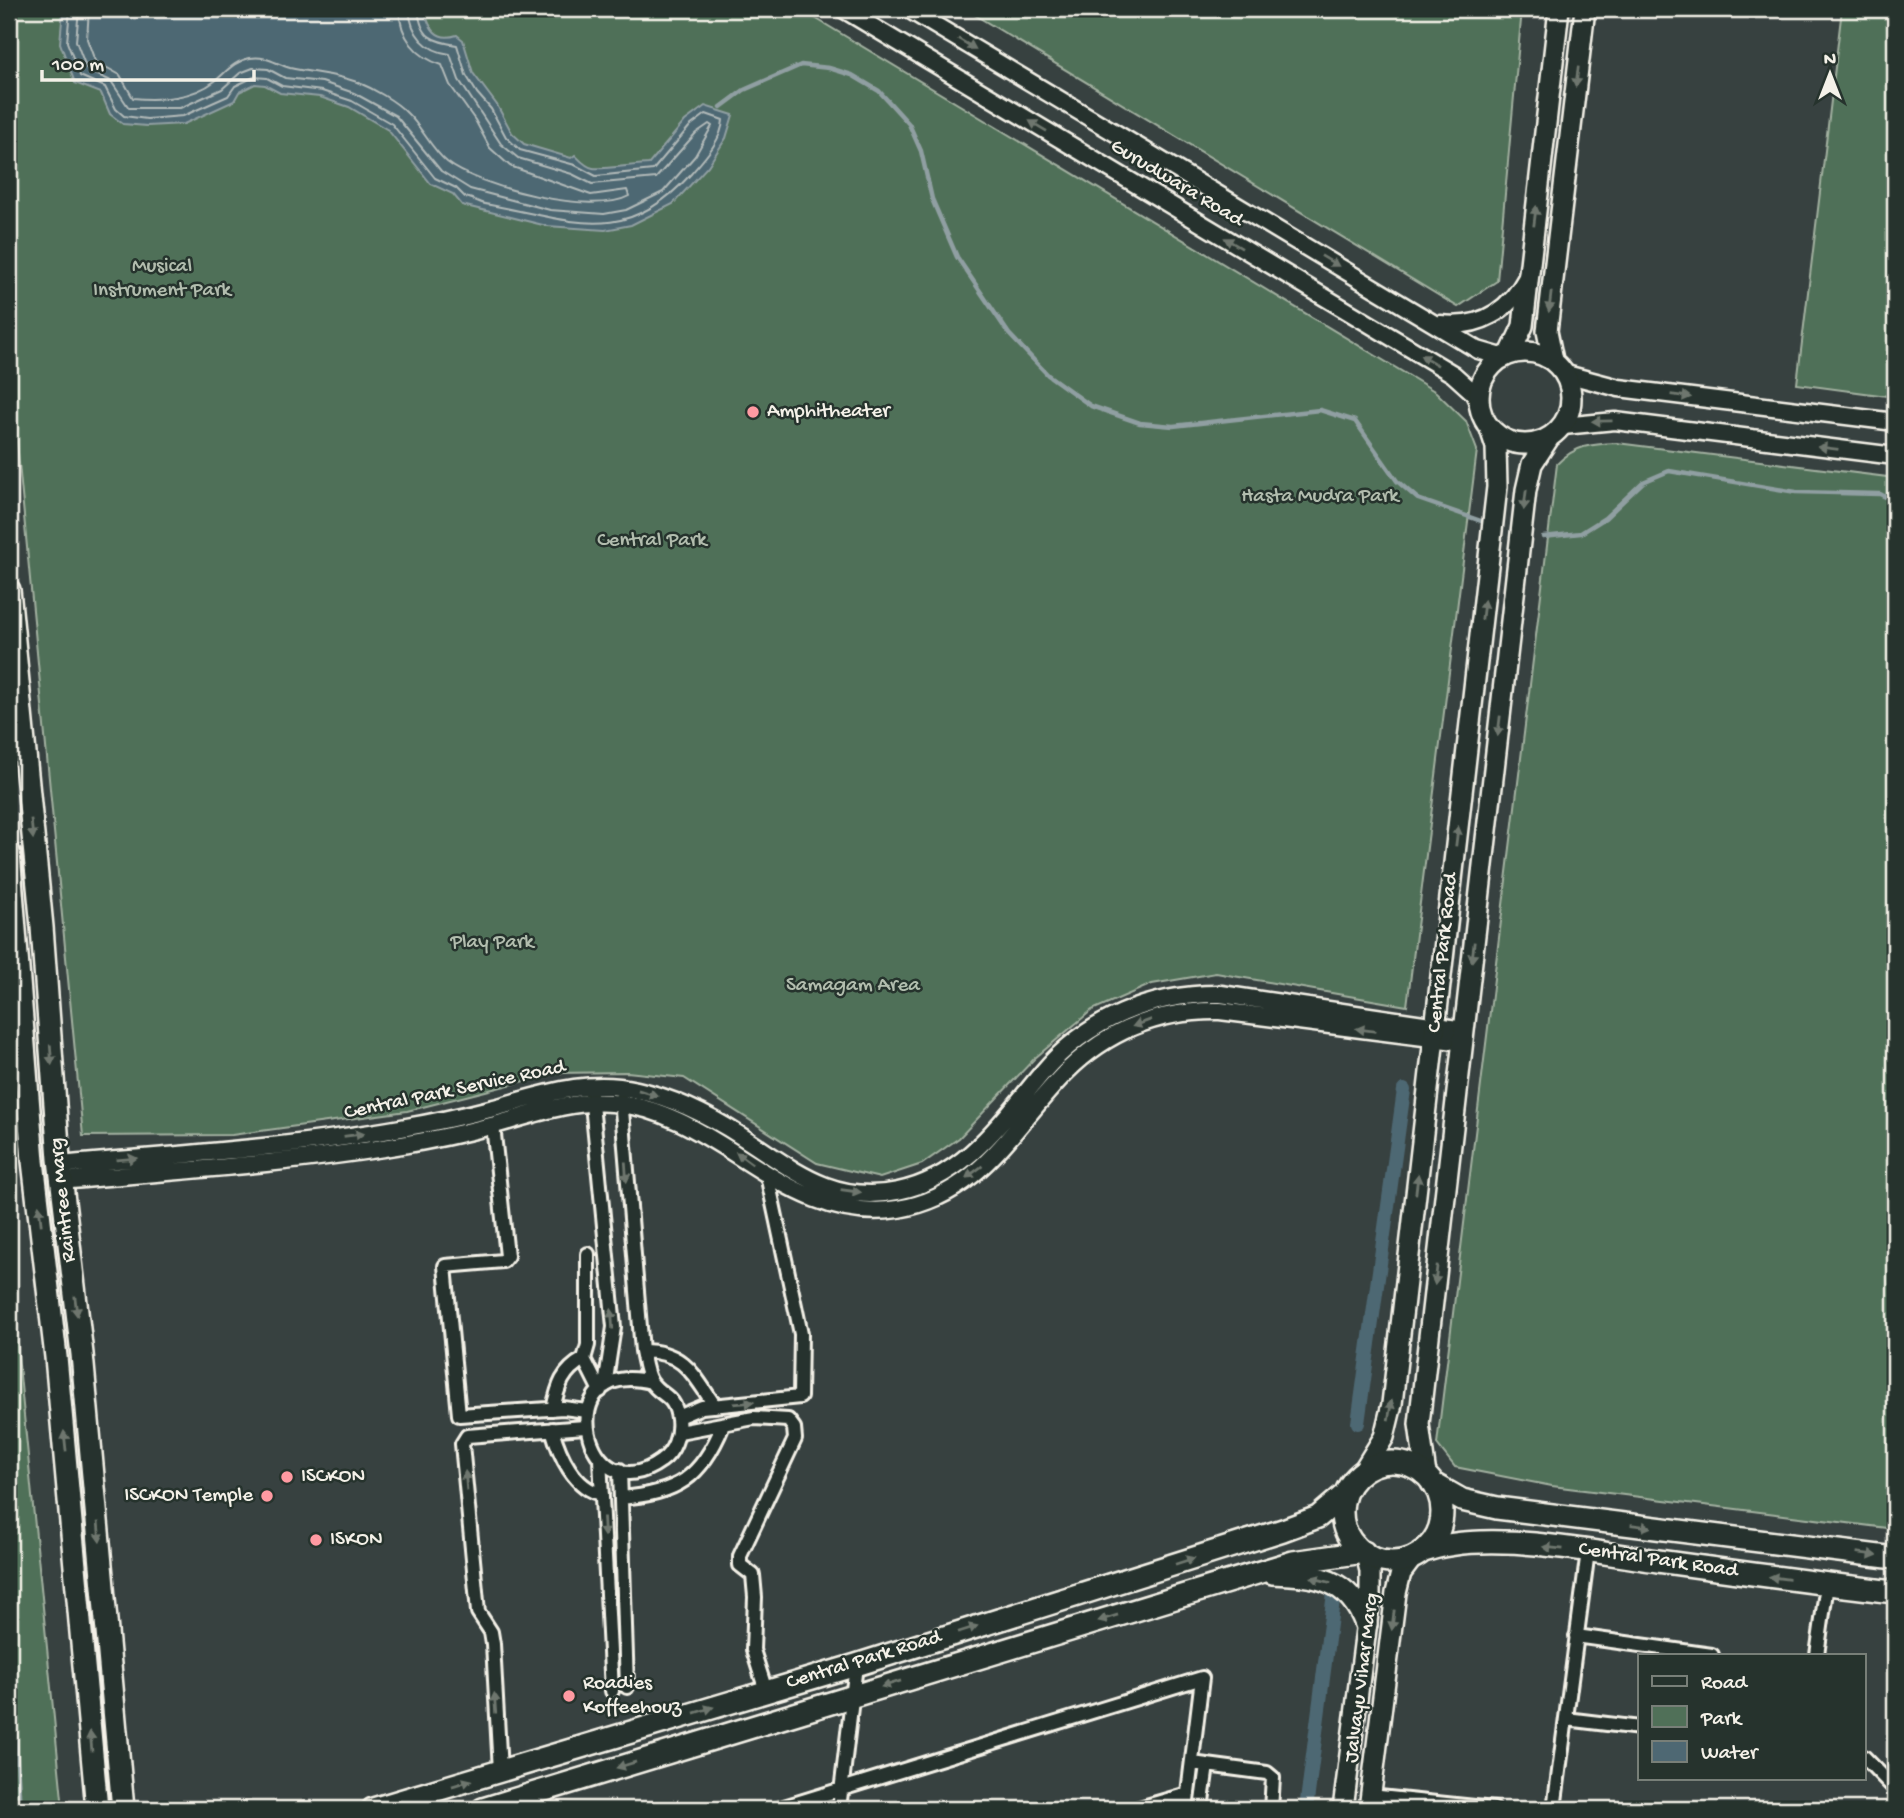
<svg xmlns="http://www.w3.org/2000/svg" width="1904" height="1818" viewBox="0 0 1904 1818" font-family="'Gochi Hand',sans-serif">
	<style>
		.green { fill: #507058; stroke: #a2b0a0; stroke-width: 2 }
		.water { fill: #4e6873; stroke: #909fa2; stroke-width: 2 }
		.lines { fill: none; stroke-linecap: round; stroke-linejoin: round }
		.shore { stroke: #b2bab9; stroke-width: 2 }
		.stream { stroke: #909fa2; stroke-width: 4.5 }
		.canal { stroke: #4e6873; stroke-width: 14 }
		.minor-casing { stroke: #f4f1e8; stroke-width: 18 }
		.tertiary-casing { stroke: #f4f1e8; stroke-width: 21 }
		.secondary-casing { stroke: #f4f1e8; stroke-width: 24 }
		.primary-casing { stroke: #f4f1e8; stroke-width: 26 }
		.minor { stroke: #26332d; stroke-width: 12 }
		.tertiary { stroke: #26332d; stroke-width: 16 }
		.secondary { stroke: #26332d; stroke-width: 19 }
		.primary { stroke: #26332d; stroke-width: 21 }
		.oneway { fill: #6e766e }
		.poi-dot { fill: #ff9aa2; stroke: #26332d; stroke-width: 2.5 }
		.labels { text-anchor: middle; dominant-baseline: central; stroke-width: 5; stroke-linejoin: round; paint-order: stroke }
		.street-label { font-size: 21px; fill: #f4f1e8; stroke: #26332d }
		.park-label { font-size: 21px; fill: #b2bdae; stroke: #26332d }
		.poi-label { font-size: 21px; fill: #f4f1e8; stroke: #26332d; text-anchor: start }
	</style>
	<rect width="100%" height="100%" fill="#374140"/>
	<filter id="ink" filterUnits="userSpaceOnUse"><feTurbulence type="fractalNoise" baseFrequency=".0143" numOctaves="2"/><feDisplacementMap in="SourceGraphic" scale="14" xChannelSelector="R" yChannelSelector="G"/><feConvolveMatrix kernelMatrix="1 2 1 2 8 2 1 2 1" color-interpolation-filters="sRGB"/></filter>
	<g filter="url(#ink)">
		<!-- green -->
		<path class="green" d="M9 9H800L1436 392 1466 421 1477 450 1407 1006 1216 973 1152 984 1092 1010 1035 1058 959 1138 922 1164 880 1178 817 1163 684 1078 627 1072 556 1073 407 1111 232 1135 83 1136 9 358Z
			M965 9H1522L1497 281 1458 307Z
			M1842 9H1895V397L1797 384Z
			M1617 443 1895 478V1529L1552 1486 1455 1467 1437 1444 1557 464C1575 445 1592 444 1617 443Z
			M9 1264 63 1809H9Z"/>
		<!-- water -->
		<path class="water" d="M63 9H424C429 28 436 42 457 35L463 40 473 73 497 105 512 133 524 144 571 158 575 155C580 160 586 167 593 168 599 170 638 164 649 164L685 121 705 106 733 115 726 138 708 166 673 204 631 225 605 230 547 226 462 205 453 194 431 184 388 130 349 107 320 97 280 93 265 85 255 84 239 92 234 101 184 124 147 126 123 124 110 114 101 93 75 83 60 43Z"/>
		<g class="lines">
			<!-- shore -->
			<path class="shore" d="M70 9 67 42 80 76 105 87 116 109 124 116 147 119 183 116 228 96 235 86 254 77 267 78 282 86 322 91 352 101 392 124 435 178 456 188 465 197C473 198 478 203 485 204 570 219 624 249 691 174 704 159 722 140 723 120L706 114 690 126 653 170 596 176 575 165 520 150 506 137 491 109 477 93 466 75 457 45C432 41 421 38 418 9
				M79 9 76 41 87 70 111 81 129 108H180L222 89 240 73 253 68 268 69 285 78 322 82 354 93 396 116 441 171 470 189 550 210 604 214 626 210 663 192 695 156 712 126 709 124 696 133 656 178 592 184 572 174 518 158 501 144 459 80 450 54C426 51 411 35 409 9
				M89 9 87 39 95 61 120 75 133 98C160 101 193 98 215 81 226 72 234 61 250 58 266 55 276 64 290 68 313 73 335 74 357 82 372 88 396 101 407 113 422 127 431 149 447 162 478 187 593 216 629 196L627 190 591 195 510 166 490 148 475 120 450 85 442 65C416 57 400 37 399 9"/>
			<!-- stream -->
			<path class="stream" d="M721 107 744 90 801 65 829 68 852 75 879 91 909 124 921 151 932 199 957 257 1009 334 1048 375 1091 406 1140 423 1173 426 1320 410 1355 421 1397 481 1418 499 1481 521
				M1543 537 1581 533 1605 518 1643 482 1669 471 1796 492 1880 494 1895 502
				M9 1637 20 1809"/>
			<!-- canal -->
			<path class="canal" d="M1358 1423 1404 1090
				M1306 1809 1334 1593"/>
			<defs>
				<path id="minor" d="M591 1094 614 1327 605 1386
					M621 1098 642 1351C644 1360 646 1375 651 1382 661 1397 675 1394 678 1419 680 1435 674 1452 661 1461 584 1517 548 1356 651 1382
					M493 1125 507 1256 503 1261 445 1266 459 1415 563 1408 587 1411
					M588 1254V1345L584 1359 600 1391
					M642 1351C684 1351 693 1374 715 1406
					M553 1409C558 1386 562 1371 584 1359
					M678 1417 702 1407 800 1397 801 1334 767 1175
					M552 1429C559 1454 574 1489 602 1494
					M679 1432 754 1418 788 1420 794 1428 795 1439 740 1556V1565L753 1575 755 1597 753 1650 766 1691
					M600 1459 612 1691
					M620 1470 627 1687
					M621 1498C677 1493 701 1479 723 1425
					M1576 1636 1712 1655
					M1817 1655 1827 1584
					M1566 1719 1640 1728
					M1864 1757 1895 1789
					M1192 1763 1267 1773 1273 1778 1271 1809
					M500 1771 493 1644 491 1632 478 1612 462 1444 467 1436 585 1427
					M1370 1796 1494 1809
					M777 1809 1202 1678 1186 1809
					M839 1809 856 1665
					M1136 1809 1188 1794
					M1201 1809 1207 1765
					M1554 1809 1588 1551"/>
				<path id="tertiary" d="M843 9 1453 374 1473 392 1479 404
					M908 9 1478 350 1502 357
					M1440 324C1480 329 1509 311 1527 277
					M1566 374 1619 388 1895 422
					M1563 426 1615 421 1895 456
					M59 1165C173 1155 288 1148 401 1128 432 1123 463 1116 494 1108 542 1095 587 1078 637 1090 673 1098 710 1116 741 1136 792 1168 831 1205 898 1191 964 1178 1002 1121 1042 1073 1087 1019 1152 993 1221 994L1464 1030
					M61 1181C175 1171 289 1164 402 1145 433 1140 464 1133 495 1125 534 1114 571 1100 612 1103 719 1110 786 1227 898 1209 982 1195 1013 1125 1066 1072 1108 1030 1161 1010 1220 1011L1463 1042"/>
				<path id="secondary" d="M1479 398a46 46 0 1 1 92 0a46 46 0 1 1-92 0Z
					M1510 354 1523 326 1559 9
					M1553 360 1547 331 1585 9
					M1363 1471 1384 1437 1392 1404 1497 487 1496 447 1490 429
					M1426 1475 1419 1424 1526 490 1532 464 1549 438
					M1343 1809 1370 1598V1571L1366 1554
					M1369 1809 1396 1593 1401 1573 1413 1557"/>
				<path id="primary" d="M9 590 42 927 59 1159 82 1354 123 1809
					M9 853 33 1161 56 1357 97 1809
					M1342 1512a50 50 0 1 1 100 0a50 50 0 1 1-100 0Z
					M1432 1483 1462 1500 1497 1508 1895 1558
					M1421 1552C1485 1528 1590 1552 1658 1561 1737 1572 1816 1583 1895 1592
					M1272 1573C1317 1575 1349 1578 1366 1624
					M373 1809 856 1665 1283 1530 1318 1517 1345 1494
					M483 1809 1293 1562 1364 1552"/>
			</defs>
			<!-- minor casing -->
			<use href="#minor" class="minor-casing"/>
			<!-- tertiary casing -->
			<use href="#tertiary" class="tertiary-casing"/>
			<!-- secondary casing -->
			<use href="#secondary" class="secondary-casing"/>
			<!-- primary casing -->
			<use href="#primary" class="primary-casing"/>
			<!-- minor -->
			<use href="#minor" class="minor"/>
			<!-- tertiary -->
			<use href="#tertiary" class="tertiary"/>
			<!-- secondary -->
			<use href="#secondary" class="secondary"/>
			<!-- primary -->
			<use href="#primary" class="primary"/>
		</g>
		<!-- one-way arrows -->
		<defs><path id="oneway-solid" d="M-6-.8H1V-3.2L6.5 0L1 3.2V.8H-6Z" transform="scale(1.75)"/></defs>
		<g class="oneway">
			<use href="#oneway-solid" transform="translate(967 44) rotate(31)"/>
			<use href="#oneway-solid" transform="translate(1577 77) rotate(97)"/>
			<use href="#oneway-solid" transform="translate(1038 126) rotate(-149)"/>
			<use href="#oneway-solid" transform="translate(1535 216) rotate(-83)"/>
			<use href="#oneway-solid" transform="translate(1233 243) rotate(-149)"/>
			<use href="#oneway-solid" transform="translate(1330 261) rotate(31)"/>
			<use href="#oneway-solid" transform="translate(1550 302) rotate(97)"/>
			<use href="#oneway-solid" transform="translate(1429 360) rotate(-149)"/>
			<use href="#oneway-solid" transform="translate(1681 396) rotate(7)"/>
			<use href="#oneway-solid" transform="translate(1602 421) rotate(179)"/>
			<use href="#oneway-solid" transform="translate(1828 448) rotate(-173)"/>
			<use href="#oneway-solid" transform="translate(1525 500) rotate(97)"/>
			<use href="#oneway-solid" transform="translate(1483 610) rotate(-83)"/>
			<use href="#oneway-solid" transform="translate(1499 726) rotate(97)"/>
			<use href="#oneway-solid" transform="translate(32 829) rotate(84)"/>
			<use href="#oneway-solid" transform="translate(1457 836) rotate(-83)"/>
			<use href="#oneway-solid" transform="translate(1473 952) rotate(97)"/>
			<use href="#oneway-solid" transform="translate(1142 1023) rotate(160)"/>
			<use href="#oneway-solid" transform="translate(1366 1030) rotate(-173)"/>
			<use href="#oneway-solid" transform="translate(51 1055) rotate(86)"/>
			<use href="#oneway-solid" transform="translate(648 1093) rotate(17)"/>
			<use href="#oneway-solid" transform="translate(354 1135) rotate(-8)"/>
			<use href="#oneway-solid" transform="translate(744 1158) rotate(-144)"/>
			<use href="#oneway-solid" transform="translate(127 1159) rotate(-5)"/>
			<use href="#oneway-solid" transform="translate(626 1172) rotate(86)"/>
			<use href="#oneway-solid" transform="translate(974 1172) rotate(144)"/>
			<use href="#oneway-solid" transform="translate(1417 1184) rotate(-83)"/>
			<use href="#oneway-solid" transform="translate(851 1191) rotate(8)"/>
			<use href="#oneway-solid" transform="translate(40 1215) rotate(-97)"/>
			<use href="#oneway-solid" transform="translate(1436 1275) rotate(97)"/>
			<use href="#oneway-solid" transform="translate(76 1306) rotate(83)"/>
			<use href="#oneway-solid" transform="translate(612 1319) rotate(-94)"/>
			<use href="#oneway-solid" transform="translate(744 1403) rotate(-5)"/>
			<use href="#oneway-solid" transform="translate(1390 1410) rotate(-80)"/>
			<use href="#oneway-solid" transform="translate(65 1441) rotate(-96)"/>
			<use href="#oneway-solid" transform="translate(466 1481) rotate(-95)"/>
			<use href="#oneway-solid" transform="translate(1641 1526) rotate(7)"/>
			<use href="#oneway-solid" transform="translate(604 1527) rotate(87)"/>
			<use href="#oneway-solid" transform="translate(99 1532) rotate(85)"/>
			<use href="#oneway-solid" transform="translate(1553 1548) rotate(-174)"/>
			<use href="#oneway-solid" transform="translate(1867 1554) rotate(7)"/>
			<use href="#oneway-solid" transform="translate(1185 1561) rotate(-18)"/>
			<use href="#oneway-solid" transform="translate(1779 1578) rotate(-172)"/>
			<use href="#oneway-solid" transform="translate(1321 1580) rotate(-165)"/>
			<use href="#oneway-solid" transform="translate(1108 1618) rotate(163)"/>
			<use href="#oneway-solid" transform="translate(1393 1620) rotate(97)"/>
			<use href="#oneway-solid" transform="translate(968 1629) rotate(-18)"/>
			<use href="#oneway-solid" transform="translate(891 1684) rotate(163)"/>
			<use href="#oneway-solid" transform="translate(495 1703) rotate(-94)"/>
			<use href="#oneway-solid" transform="translate(704 1710) rotate(-17)"/>
			<use href="#oneway-solid" transform="translate(91 1741) rotate(-95)"/>
			<use href="#oneway-solid" transform="translate(626 1765) rotate(163)"/>
			<use href="#oneway-solid" transform="translate(462 1783) rotate(-17)"/>
		</g>
	</g>
	<!-- markers -->
	<g class="poi-dot">
		<circle cx="753" cy="412" r="7"/>
		<circle cx="287" cy="1477" r="7"/>
		<circle cx="267" cy="1496" r="7"/>
		<circle cx="316" cy="1540" r="7"/>
		<circle cx="569" cy="1696" r="7"/>
	</g>
	<g class="labels">
		<!-- street labels -->
		<g class="street-label">
			<text transform="translate(1176 184) rotate(31)">Gurudwara Road</text>
			<text transform="translate(1444 953) rotate(-84)">Central Park Road</text>
			<text transform="translate(455 1091) rotate(-12)">Central Park Service Road</text>
			<text transform="translate(64 1200) rotate(-96)">Raintree Marg</text>
			<text transform="translate(1658 1561) rotate(8)">Central Park Road</text>
			<text transform="translate(864 1661) rotate(-17)">Central Park Road</text>
			<text transform="translate(1363 1678) rotate(-83)">Jalvayu Vihar Marg</text>
		</g>
		<!-- park labels -->
		<g class="park-label">
			<text x="162" y="267">Musical<tspan x="162" dy="24">Instrument Park</tspan></text>
			<text x="1320" y="497">Hasta Mudra Park</text>
			<text x="652" y="541">Central Park</text>
			<text x="492" y="943">Play Park</text>
			<text x="853" y="986">Samagam Area</text>
		</g>
		<!-- poi labels -->
		<g class="poi-label">
			<text x="767" y="412">Amphitheater</text>
			<text x="301" y="1477">ISCKON</text>
			<text x="253" y="1496" text-anchor="end">ISCKON Temple</text>
			<text x="330" y="1540">ISKON</text>
			<text x="583" y="1684">Roadies<tspan x="583" dy="24">Koffeehouz</tspan></text>
		</g>
	</g>
	<!-- margin -->
	<rect width="1904" height="1818" fill="none" stroke="#26332d" stroke-width="35"/>
	<rect x="18" y="18" width="1869" height="1783" fill="none" stroke="#f4f1e8" stroke-width="2.5" filter="url(#ink)"/>
	<!-- legend -->
	<rect x="1638" y="1654" width="228" height="126" fill="#26332d" stroke="#787f78" stroke-width="2"/>
	<rect x="1652" y="1676" width="35" height="10" fill="#26332d" stroke="#787f78" stroke-width="2"/>
	<text x="1701" y="1688" font-size="21" fill="#f4f1e8">Road</text>
	<rect x="1652" y="1706" width="35" height="21" fill="#507058" stroke="#787f78" stroke-width="2"/>
	<text x="1701" y="1724" font-size="21" fill="#f4f1e8">Park</text>
	<rect x="1652" y="1741" width="35" height="21" fill="#4e6873" stroke="#787f78" stroke-width="2"/>
	<text x="1701" y="1758" font-size="21" fill="#f4f1e8">Water</text>
	<!-- north arrow -->
	<g transform="translate(1830 74)" stroke="#26332d" stroke-width="5" paint-order="stroke">
	<path d="M0-5L12 26L0 18L-12 26Z" fill="#f4f1e8"/>
	<text y="-10" font-size="19" font-weight="bold" text-anchor="middle" fill="#f4f1e8">N</text>
	</g>
	<!-- scale -->
	<path d="M42 70v10h212v-10" fill="none" stroke="#f4f1e8" stroke-width="3.5"/>
	<text x="52" y="70" font-size="21" fill="#f4f1e8" stroke="#26332d" stroke-width="5" paint-order="stroke">100 m</text>
</svg>
